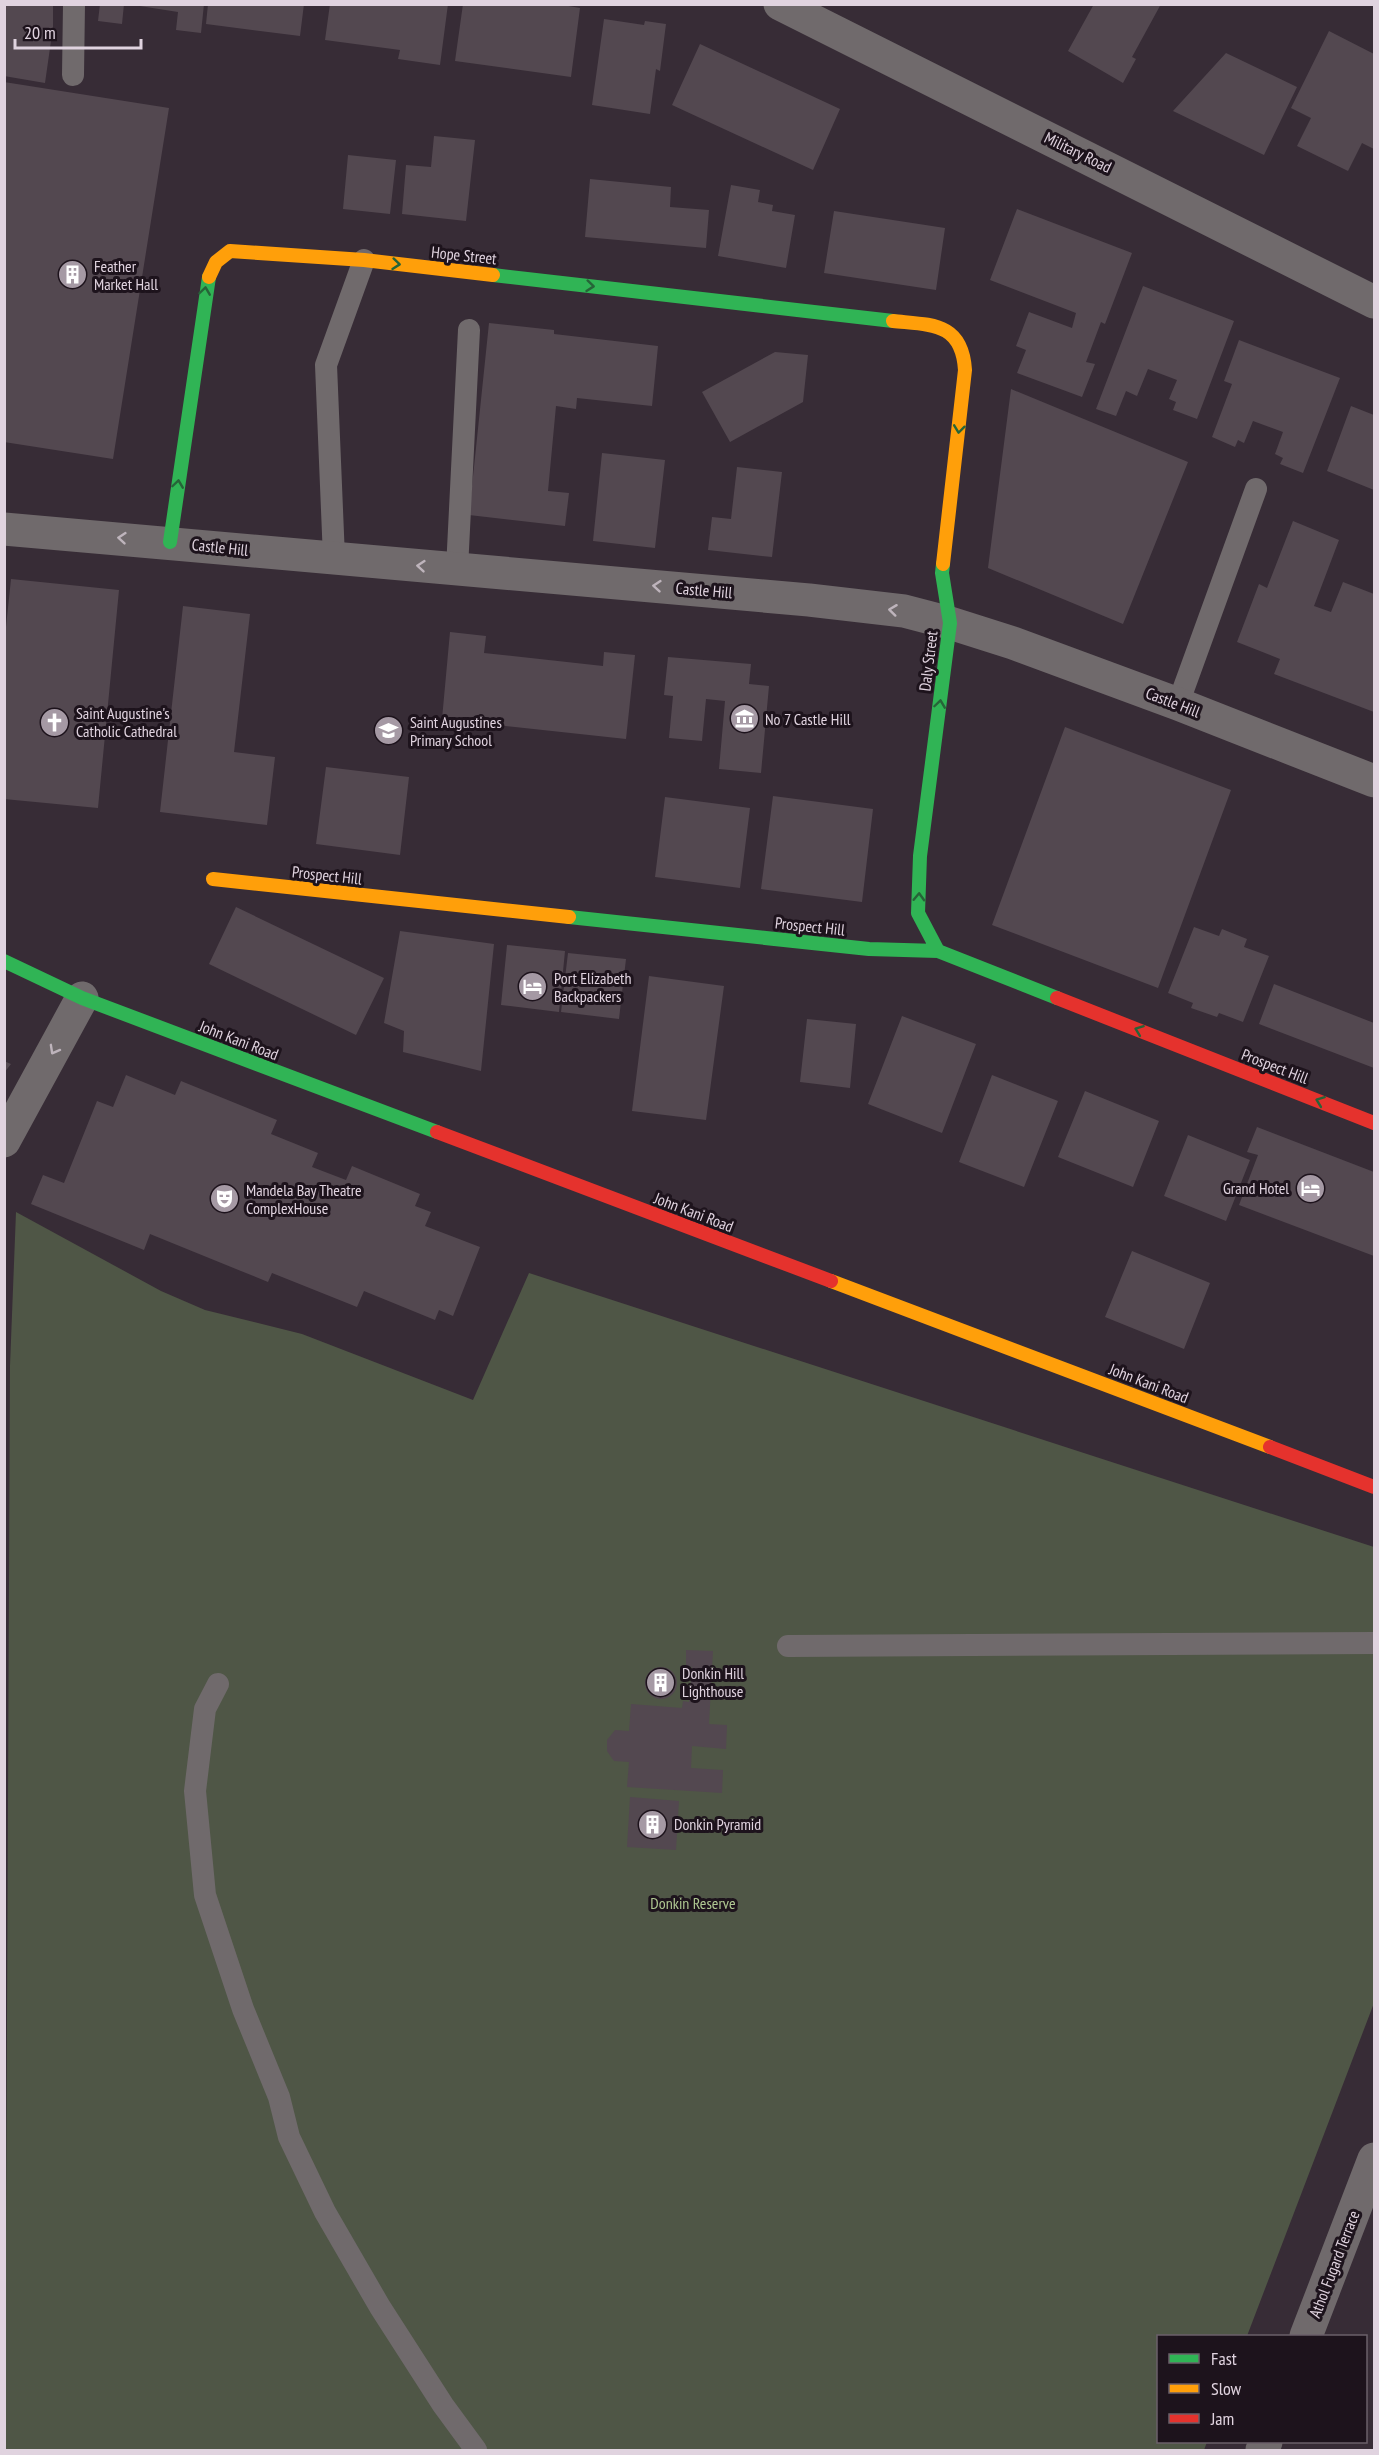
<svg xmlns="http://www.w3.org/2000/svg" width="1379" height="2455" viewBox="0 0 1379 2455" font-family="'PT Sans Narrow',sans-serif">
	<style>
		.green { fill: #4f5646 }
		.building { fill: #534850 }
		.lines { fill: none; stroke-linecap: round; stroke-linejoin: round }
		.lane { stroke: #706a6c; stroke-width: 22 }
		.street { stroke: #706a6c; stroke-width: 33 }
		.fast { stroke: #30b455; stroke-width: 14 }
		.slow { stroke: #ff9f0a; stroke-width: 14 }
		.jam { stroke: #e5322d; stroke-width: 14 }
		.oneway { stroke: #266438 }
		.oneway2 { stroke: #beb4bc }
		.labels { text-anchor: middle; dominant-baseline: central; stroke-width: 6; stroke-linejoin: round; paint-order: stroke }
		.street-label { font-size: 16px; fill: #e0d3df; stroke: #1d131c }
		.poi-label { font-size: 16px; fill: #e0d3df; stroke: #1d131c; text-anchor: start }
		.park-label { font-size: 16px; fill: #afc892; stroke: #1d131c }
	</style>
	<rect width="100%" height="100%" fill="#372c36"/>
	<!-- green -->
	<path class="green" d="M16 1212 161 1291 205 1310 302 1334 473 1400 529 1273 1374 1547V2003L1247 2336H1158V2442H1207L1204 2450H5L10 1366Z"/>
	<!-- building -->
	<path class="building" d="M4 4H53V27L45 83 4 76Z
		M100 4H124L122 24 98 21Z
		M127 4H204L201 33 176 30 178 12Z
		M208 4H304L300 36 206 24Z
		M330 4H448L440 65 398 59 400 50 325 40Z
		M463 4H557L580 8 571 77 455 61Z
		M1094 4H1161L1132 57 1136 59 1123 83 1068 51Z
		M604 19 644 25 645 21 666 24 660 71 656 69 650 114 592 105Z
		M1329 31 1374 54V149L1362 143 1348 171 1297 146 1311 118 1291 108Z
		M700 44 840 109 813 170 672 105Z
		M1226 53 1297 87 1264 155 1173 111Z
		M4 82 169 108 113 459 4 442Z
		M434 136 475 140 466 221 402 214 406 165 431 167Z
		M348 155 396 160 390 214 343 209Z
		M590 179 671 187 670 207 709 210 706 248 585 237Z
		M731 185 760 190 758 202 773 205 772 211 795 215 786 268 718 256Z
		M1017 209 1132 253 1105 324 1101 322 1086 362 1095 364 1082 397 1017 373 1026 350 1016 346 1029 312 1072 328 1076 313 990 280Z
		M834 211 945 228 936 290 824 273Z
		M1143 286 1234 321 1197 419 1173 410 1176 402 1169 399 1177 380 1148 369 1137 396 1126 391 1116 416 1096 409Z
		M489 323 554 330V334L658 346 652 406 577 398 576 409 556 406 548 491 569 493 565 526 469 515Z
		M1239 340 1340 378 1303 473 1280 464 1283 458 1275 454 1283 432 1253 421 1244 443 1238 440 1235 447 1212 437 1232 384 1224 381Z
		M775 352 808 355 803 402 730 442 702 392Z
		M1011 389 1188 462 1123 624 988 568Z
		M1351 406 1374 415V490L1327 471Z
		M602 453 665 460 655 548 593 541Z
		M737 467 782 472 772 557 708 550 712 517 731 519Z
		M1293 521 1339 540 1314 606 1331 612 1343 582 1374 594V712L1274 674 1280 659 1237 642 1259 584 1267 588Z
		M11 579 119 590 98 808 4 799V646Z
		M183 606 250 614 234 752 275 757 267 825 160 812Z
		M450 632 486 636 484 653 603 666 604 652 635 655 626 739 442 719Z
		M668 657 751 664 749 684 769 686 761 773 719 769 725 701 706 699 702 741 669 738 673 696 664 695Z
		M1065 727 1231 790 1158 988 992 925Z
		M326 767 409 777 400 855 316 844Z
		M773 796 873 809 862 902 761 889Z
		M665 797 750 808 740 888 655 877Z
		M236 907 384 978 356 1035 209 964Z
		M1194 927 1219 936 1222 929 1247 939 1244 947 1269 956 1243 1022 1219 1013 1217 1017 1191 1008 1193 1003 1168 993Z
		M400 931 494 944 481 1071 403 1052 404 1031 384 1023Z
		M507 945 565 951 559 1012 501 1005Z
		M568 953 626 959 619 1019 561 1012Z
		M649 976 724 986 706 1120 632 1111Z
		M1274 984 1374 1023V1068L1259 1024Z
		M902 1016 976 1044 942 1133 868 1104Z
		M807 1019 856 1024 850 1088 800 1082Z
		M4 1061 11 1064 4 1073Z
		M126 1075 175 1095 181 1081 277 1120 271 1134 318 1153 312 1167 346 1180 352 1166 420 1194 415 1206 431 1212 425 1226 480 1247 453 1316 439 1310 435 1320 364 1291 357 1307 272 1273 268 1282 150 1234 144 1250 31 1204 43 1175 64 1183 97 1101 113 1107Z
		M992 1075 1058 1101 1024 1187 959 1162Z
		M1085 1091 1159 1121 1133 1187 1058 1157Z
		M1257 1127 1374 1172V1256L1239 1205 1258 1155 1247 1152Z
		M1188 1135 1250 1160 1226 1221 1164 1196Z
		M1132 1251 1210 1283 1184 1349 1105 1317Z
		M686 1650 713 1651 709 1724 727 1725 726 1749 692 1746 691 1768 723 1770 722 1793 627 1787 629 1762 614 1761 607 1751V1740L615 1730 629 1731 631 1704 682 1708 683 1701 689 1702 692 1667 686 1666Z
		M645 1683a16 16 0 1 1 32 0a16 16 0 1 1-32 0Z
		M630 1797 679 1801 676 1850 627 1847Z"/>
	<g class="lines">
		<!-- lane -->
		<path class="lane" d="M73 75 74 4
			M334 558 326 365 364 260
			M457 569 469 330
			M1178 704 1256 489
			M788 1646 1374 1643
			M218 1684 205 1709 195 1791 205 1895 243 2009 279 2097 289 2137 325 2212 380 2307 443 2405 476 2450"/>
		<!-- street -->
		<path class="street" d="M780 4 1374 302
			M4 529 809 600 904 611 950 623 1013 643 1178 704 1374 781
			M4 1141 82 998
			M1306 2336 1374 2159
			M1262 2450 1266 2442"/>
		<!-- fast -->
		<path class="fast" d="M493 275 893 321
			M170 542 209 277
			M569 917 869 949 938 951 1057 998
			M938 951 918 913 920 856 950 623 942 573 943 564
			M4 961 82 998 437 1132"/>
		<!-- slow -->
		<path class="slow" d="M209 277 216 262 230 251 364 260 493 275
			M893 321C931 325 962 322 965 370L943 564
			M213 879 569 917
			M831 1281 1270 1447"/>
		<!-- jam -->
		<path class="jam" d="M1057 998 1374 1123
			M437 1132 831 1281
			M1270 1447 1374 1487"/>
	</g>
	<!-- one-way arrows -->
	<defs><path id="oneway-chevron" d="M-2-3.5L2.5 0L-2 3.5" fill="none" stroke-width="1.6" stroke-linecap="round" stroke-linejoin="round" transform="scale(1.5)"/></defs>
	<g class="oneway">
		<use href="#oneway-chevron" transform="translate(396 264) rotate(6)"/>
		<use href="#oneway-chevron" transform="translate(590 286) rotate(6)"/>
		<use href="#oneway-chevron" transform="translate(205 291) rotate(-82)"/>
		<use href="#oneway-chevron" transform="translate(959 429) rotate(97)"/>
		<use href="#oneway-chevron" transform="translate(178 484) rotate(-82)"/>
		<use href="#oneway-chevron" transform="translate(940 704) rotate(-82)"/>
		<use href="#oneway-chevron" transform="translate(919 897) rotate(-88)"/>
		<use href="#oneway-chevron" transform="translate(1139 1030) rotate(-159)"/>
		<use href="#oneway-chevron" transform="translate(1320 1101) rotate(-159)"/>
	</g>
	<g class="oneway2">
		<use href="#oneway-chevron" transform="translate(122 538) rotate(-175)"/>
		<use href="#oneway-chevron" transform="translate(421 566) rotate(-175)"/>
		<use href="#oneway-chevron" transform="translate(657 586) rotate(-175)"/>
		<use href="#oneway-chevron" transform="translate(893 610) rotate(-173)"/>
		<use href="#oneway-chevron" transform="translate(54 1050) rotate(119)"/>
	</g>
	<!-- icons -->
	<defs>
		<symbol id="building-disc" viewBox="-11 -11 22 22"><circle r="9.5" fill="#a599a4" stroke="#1d131c"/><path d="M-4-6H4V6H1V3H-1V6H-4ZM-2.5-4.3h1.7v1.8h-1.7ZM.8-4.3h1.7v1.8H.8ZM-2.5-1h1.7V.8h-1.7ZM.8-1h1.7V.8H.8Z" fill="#fff"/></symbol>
		<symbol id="museum-disc" viewBox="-11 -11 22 22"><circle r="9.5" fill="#a599a4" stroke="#1d131c"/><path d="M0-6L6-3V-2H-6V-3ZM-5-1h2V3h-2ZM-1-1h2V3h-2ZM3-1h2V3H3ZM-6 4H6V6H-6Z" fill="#fff"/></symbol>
		<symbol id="church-disc" viewBox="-11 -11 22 22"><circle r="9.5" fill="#a599a4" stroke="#1d131c"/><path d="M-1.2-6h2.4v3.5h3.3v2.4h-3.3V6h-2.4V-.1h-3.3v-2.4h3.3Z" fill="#fff"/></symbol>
		<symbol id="school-disc" viewBox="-11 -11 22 22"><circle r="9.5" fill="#a599a4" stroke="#1d131c"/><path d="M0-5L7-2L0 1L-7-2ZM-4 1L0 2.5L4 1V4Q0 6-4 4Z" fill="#fff"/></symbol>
		<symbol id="hotel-disc" viewBox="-11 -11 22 22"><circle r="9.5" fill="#a599a4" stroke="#1d131c"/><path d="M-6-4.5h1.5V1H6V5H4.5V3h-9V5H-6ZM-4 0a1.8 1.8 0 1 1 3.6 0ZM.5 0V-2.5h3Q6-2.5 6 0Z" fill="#fff"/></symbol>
		<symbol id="theatre-disc" viewBox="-11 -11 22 22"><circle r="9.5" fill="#a599a4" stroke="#1d131c"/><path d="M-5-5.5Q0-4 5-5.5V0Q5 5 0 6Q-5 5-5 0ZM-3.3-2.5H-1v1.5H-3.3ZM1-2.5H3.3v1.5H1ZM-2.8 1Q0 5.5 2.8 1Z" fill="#fff"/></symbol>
	</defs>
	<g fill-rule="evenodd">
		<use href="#building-disc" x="56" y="258" width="33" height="33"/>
		<use href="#museum-disc" x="728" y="702" width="33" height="33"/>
		<use href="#church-disc" x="38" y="706" width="33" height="33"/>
		<use href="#school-disc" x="372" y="714" width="33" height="33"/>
		<use href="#hotel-disc" x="516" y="970" width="33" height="33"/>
		<use href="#hotel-disc" x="1294" y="1172" width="33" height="33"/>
		<use href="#theatre-disc" x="208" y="1182" width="33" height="33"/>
		<use href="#building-disc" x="644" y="1666" width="33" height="33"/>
		<use href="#building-disc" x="636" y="1808" width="33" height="33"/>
	</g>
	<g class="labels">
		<!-- street labels -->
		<g class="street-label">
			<text transform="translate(1078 152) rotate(26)">Military Road</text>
			<text transform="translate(464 255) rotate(6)">Hope Street</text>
			<text transform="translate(220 547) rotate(6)">Castle Hill</text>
			<text transform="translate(704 590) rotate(5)">Castle Hill</text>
			<text transform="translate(928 661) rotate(-83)">Daly Street</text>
			<text transform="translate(1173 702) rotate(21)">Castle Hill</text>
			<text transform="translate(327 875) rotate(6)">Prospect Hill</text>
			<text transform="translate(810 926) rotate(6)">Prospect Hill</text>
			<text transform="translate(239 1040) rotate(21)">John Kani Road</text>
			<text transform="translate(1275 1066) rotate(21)">Prospect Hill</text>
			<text transform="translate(694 1212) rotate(21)">John Kani Road</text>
			<text transform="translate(1149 1383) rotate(21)">John Kani Road</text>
			<text transform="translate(1334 2264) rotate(-69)">Athol Fugard Terrace</text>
		</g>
		<!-- poi labels -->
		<g class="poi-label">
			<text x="94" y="266">Feather<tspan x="94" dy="18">Market Hall</tspan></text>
			<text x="76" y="713">Saint Augustine's<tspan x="76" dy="18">Catholic Cathedral</tspan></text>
			<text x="765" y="719">No 7 Castle Hill</text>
			<text x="410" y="722">Saint Augustines<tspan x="410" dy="18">Primary School</tspan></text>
			<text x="554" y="978">Port Elizabeth<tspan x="554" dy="18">Backpackers</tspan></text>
			<text x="1289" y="1188" text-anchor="end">Grand Hotel</text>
			<text x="246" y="1190">Mandela Bay Theatre<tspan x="246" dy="18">ComplexHouse</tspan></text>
			<text x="682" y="1673">Donkin Hill<tspan x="682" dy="18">Lighthouse</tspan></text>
			<text x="674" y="1824">Donkin Pyramid</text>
		</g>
		<!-- park labels -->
		<g class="park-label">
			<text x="693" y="1903">Donkin Reserve</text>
		</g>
	</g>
	<!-- border -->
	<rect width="1379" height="2455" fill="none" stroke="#e0d3df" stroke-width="12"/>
	<!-- legend -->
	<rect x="1157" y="2335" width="210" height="108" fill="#1d131c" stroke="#6b606a" stroke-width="1.5"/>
	<rect x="1169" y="2354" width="30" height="9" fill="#30b455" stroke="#6b606a" stroke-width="1.5"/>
	<text x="1211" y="2365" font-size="18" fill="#e0d3df">Fast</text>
	<rect x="1169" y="2384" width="30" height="9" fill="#ff9f0a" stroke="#6b606a" stroke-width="1.5"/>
	<text x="1211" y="2395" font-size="18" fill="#e0d3df">Slow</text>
	<rect x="1169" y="2414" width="30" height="9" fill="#e5322d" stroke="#6b606a" stroke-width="1.5"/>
	<text x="1211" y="2425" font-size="18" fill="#e0d3df">Jam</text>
	<!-- scale -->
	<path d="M15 39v9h126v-9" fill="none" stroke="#e0d3df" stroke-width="3"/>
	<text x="24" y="39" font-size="18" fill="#e0d3df" stroke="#1d131c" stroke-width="4.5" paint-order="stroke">20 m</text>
</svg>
